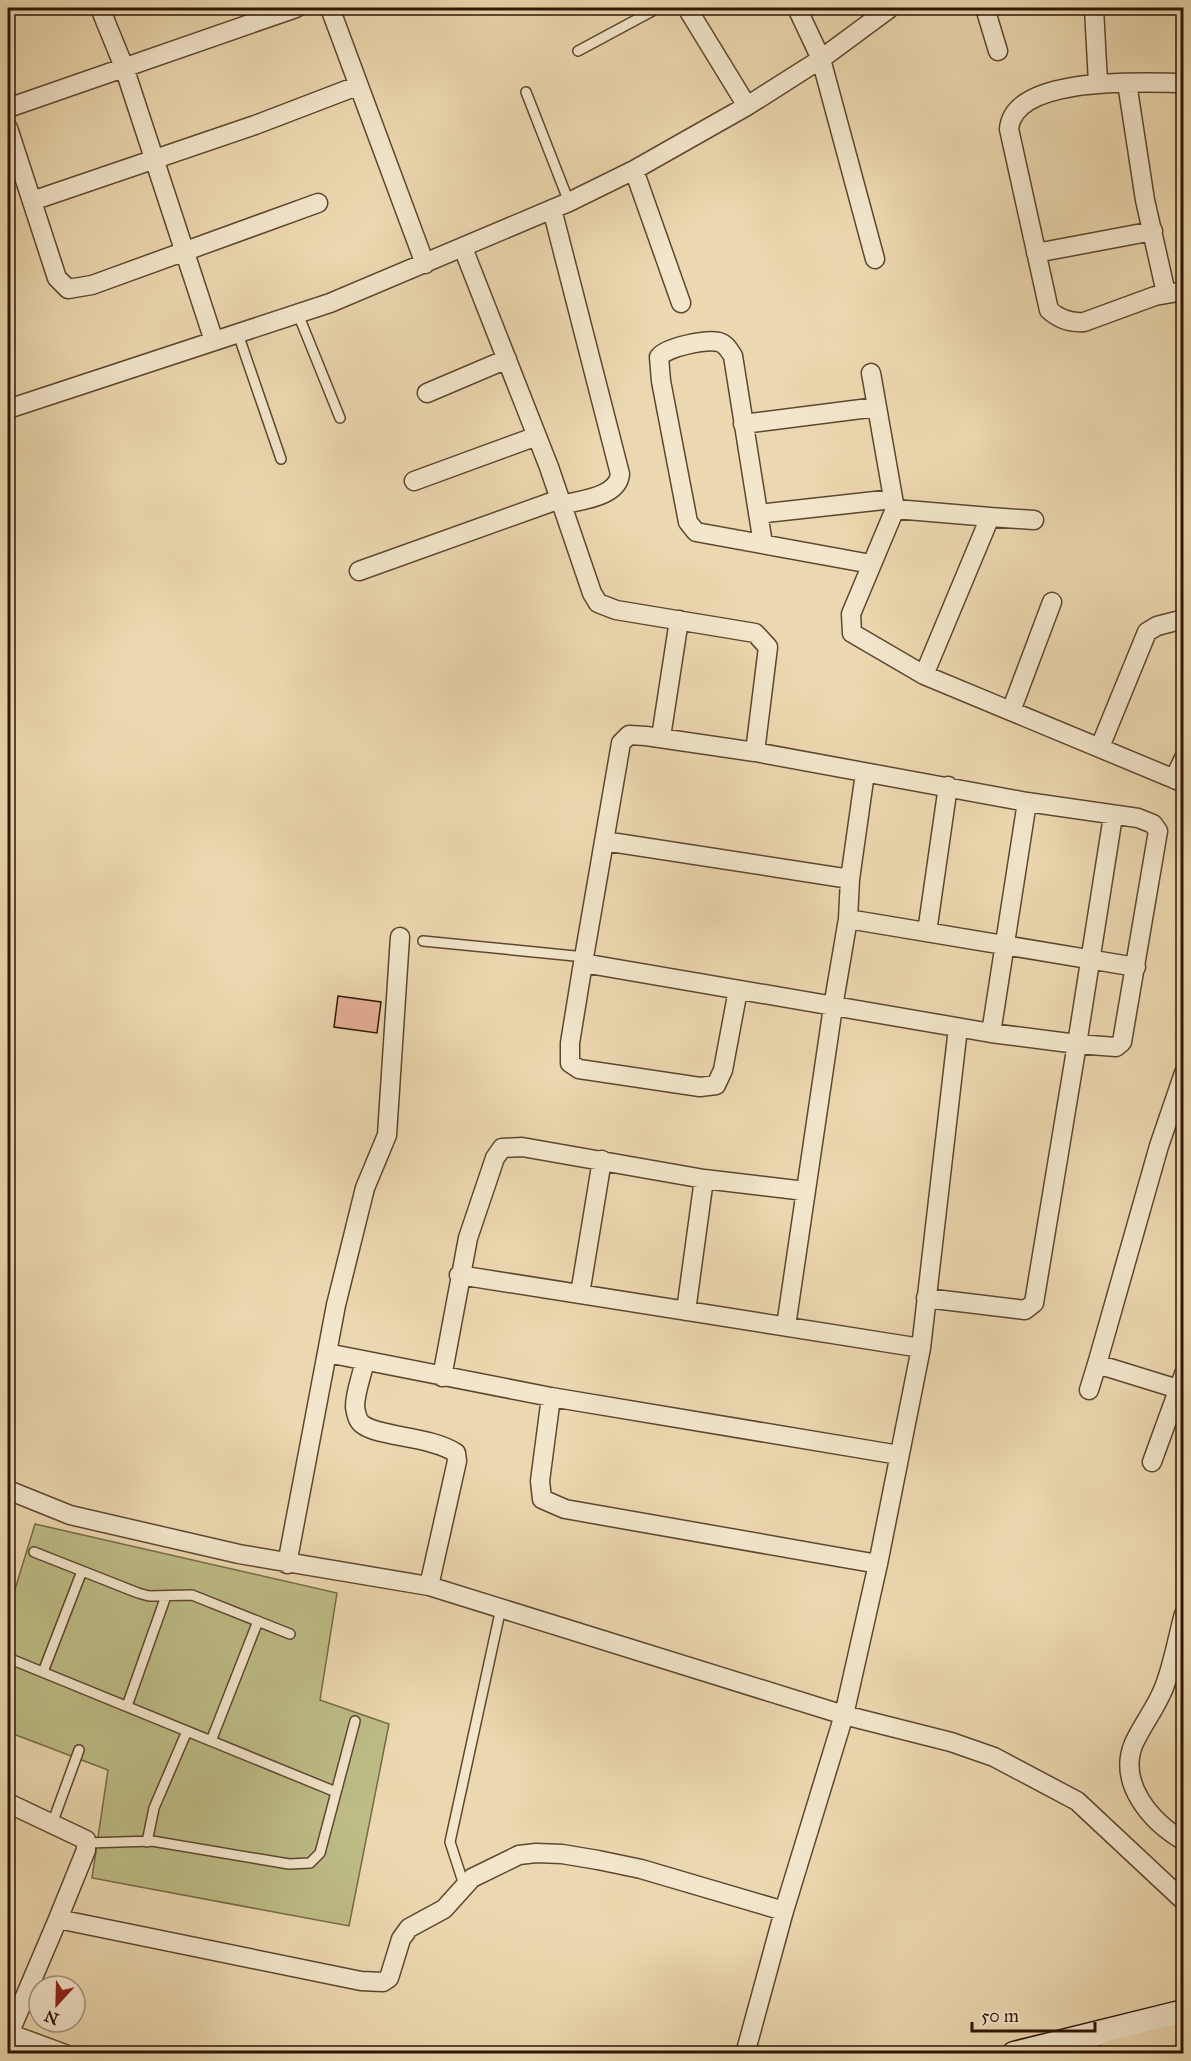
<svg xmlns="http://www.w3.org/2000/svg" width="1191" height="2061" viewBox="0 0 1191 2061" font-family="'IM FELL Great Primer',serif">
	<style>
		.green { fill: #bebd87; stroke: #766a46; stroke-width: 1.5 }
		.building { fill: #e9b099; stroke: #2d1704; stroke-width: 1.5 }
		.lines { fill: none; stroke-linecap: round; stroke-linejoin: round }
		.lane-casing { stroke: #5d472f; stroke-width: 12 }
		.street-casing { stroke: #5d472f; stroke-width: 21 }
		.secondary-casing { stroke: #2d1704; stroke-width: 27 }
		.primary-casing { stroke: #2d1704; stroke-width: 30 }
		.lane { stroke: #f3e6cc; stroke-width: 9 }
		.street { stroke: #f3e6cc; stroke-width: 18 }
		.secondary { stroke: #f3e6cc; stroke-width: 24 }
		.primary { stroke: #ecd8b0; stroke-width: 27 }
	</style>
	<rect width="100%" height="100%" fill="#ecd8b0"/>
	<filter id="stains"><feTurbulence type="fractalNoise" baseFrequency=".00333" numOctaves="4"/><feColorMatrix values="0 0 0 0 .2 0 0 0 0 .09 0 0 0 0 .02 0 0 0 .5 -.17"/></filter>
	<radialGradient id="worn" r=".72"><stop offset=".6" stop-color="#630" stop-opacity="0"/><stop offset="1" stop-color="#630" stop-opacity=".3"/></radialGradient>
	<!-- green -->
	<path class="green" d="M35 1524 337 1593 320 1700 389 1724 349 1926 92 1878 108 1770 8 1732V1612Z"/>
	<!-- building -->
	<path class="building" d="M338 996 381 1002 377 1033 334 1027Z"/>
	<g class="lines">
		<defs>
			<path id="lane" d="M578 51 658 8
				M526 92 569 202
				M298 314 340 418
				M238 334 281 459
				M423 941 585 957
				M34 1552 138 1593 149 1596 192 1595 290 1634
				M8 1658 336 1792
				M43 1672 82 1571
				M127 1706 166 1596
				M211 1741 258 1621
				M52 1824 79 1750
				M147 1842 154 1808 187 1731
				M87 1843 152 1841 289 1864 310 1863 320 1853 355 1721
				M464 1885 450 1842 501 1608"/>
			<path id="street" d="M100 8 124 67 214 341
				M330 8 425 264
				M687 8 747 106
				M797 8 821 59 875 259
				M985 8 998 51
				M1094 8 1098 83
				M1127 83 1145 200 1166 293
				M1184 83C1145 83 1014 74 1009 129L1049 310C1059 319 1070 323 1084 322L1155 296 1184 291
				M8 108 296 8
				M8 128 57 278 68 289 92 285 318 203
				M634 170 681 303
				M32 201 255 125 357 86
				M552 209 620 474C618 497 580 500 562 505
				M463 248 549 467 592 593 598 603 616 610 755 633 768 647 755 752
				M1036 253 1153 231
				M871 373 895 509 851 614 852 633 924 675 1184 783
				M427 393 507 359
				M8 409 330 303 569 202 634 170 747 106 821 59 890 8
				M743 424 877 407
				M414 481 537 436
				M895 509 990 517
				M758 514 893 499
				M763 544 733 356C729 350 726 344 719 342 706 339 667 347 659 357L661 381 688 522 696 532 871 564
				M359 571 560 499
				M924 675 990 517 1034 520
				M1011 711 1052 602
				M661 737 679 620
				M1100 747 1147 632 1157 626 1184 619
				M1174 779 1184 758
				M604 841 850 879
				M848 919 1136 967
				M927 932 948 786
				M583 963 570 1043V1063L579 1069 700 1087 716 1085 723 1070 738 990
				M991 1033 1027 802
				M459 1275 921 1348
				M580 1294 602 1160
				M926 1298 1025 1310 1034 1303 1077 1044 1116 1047 1122 1042 1158 831 1153 824 1138 818 1027 802 755 752 646 736 629 735 621 743 583 963 991 1033 1077 1044 1113 816
				M686 1311 704 1179
				M786 1326 833 1007 848 919 850 879 865 773
				M327 1353 551 1397 899 1455
				M365 1361C362 1375 355 1392 355 1407 356 1413 357 1420 362 1424 377 1437 431 1436 456 1453L457 1461 429 1586
				M442 1377 468 1238 495 1158 502 1148 522 1147 704 1179 805 1191
				M1178 1389 1097 1364 1159 1146 1184 1073
				M1089 1390 1097 1364
				M551 1397 540 1481 542 1499 565 1509 878 1564
				M1152 1462 1184 1374
				M8 1490 70 1515 239 1554 429 1586 844 1715 951 1742 994 1757 1077 1801 1184 1901
				M287 1564 336 1305 365 1188 387 1135 400 937
				M1184 1614C1177 1639 1173 1666 1163 1690 1155 1709 1143 1724 1134 1743 1117 1783 1151 1822 1184 1841
				M8 1803 86 1840V1850L58 1919 361 1981 383 1982 389 1978 401 1939 409 1928 444 1909 472 1878 519 1855 536 1853 562 1854 598 1860 641 1869 784 1911
				M8 2033 65 2054
				M9 2034 58 1919
				M745 2054 784 1911 844 1715 878 1564 921 1348 958 1028"/>
			<path id="secondary" d="M1014 2054 1184 2012"/>
			<path id="primary" d="M1111 2054 1184 2036"/>
		</defs>
		<!-- lane casing -->
		<use href="#lane" class="lane-casing"/>
		<!-- street casing -->
		<use href="#street" class="street-casing"/>
		<!-- secondary casing -->
		<use href="#secondary" class="secondary-casing"/>
		<!-- primary casing -->
		<use href="#primary" class="primary-casing"/>
		<!-- lane -->
		<use href="#lane" class="lane"/>
		<!-- street -->
		<use href="#street" class="street"/>
		<!-- secondary -->
		<use href="#secondary" class="secondary"/>
		<!-- primary -->
		<use href="#primary" class="primary"/>
	</g>
	<!-- margin -->
	<rect width="1191" height="2061" fill="none" stroke="#ecd8b0" stroke-width="30"/>
	<rect x="9" y="9" width="1173" height="2043" fill="none" stroke="#2d1704" stroke-width="3"/>
	<rect x="15" y="15" width="1161" height="2031" fill="none" stroke="#2d1704" stroke-width="1.5"/>
	<!-- north arrow -->
	<g transform="translate(57 2004) rotate(202)"><circle r="28" fill="#f3e6cc" stroke="#a4937c" stroke-width="1.5"/>
	<path d="M0-4.5L10 22L0 15L-10 22Z" fill="#8f2418"/>
	<text y="-9" font-size="16" font-weight="bold" text-anchor="middle" fill="#2d1704">N</text>
	</g>
	<!-- scale -->
	<path d="M972 2022v9h123v-9" fill="none" stroke="#2d1704" stroke-width="3"/>
	<text x="981" y="2022" font-size="18" fill="#2d1704" stroke="#f3e6cc" stroke-width="4.5" paint-order="stroke">50 m</text>
	<rect width="100%" height="100%" filter="url(#stains)"/>
	<rect width="100%" height="100%" fill="url(#worn)"/>
</svg>
